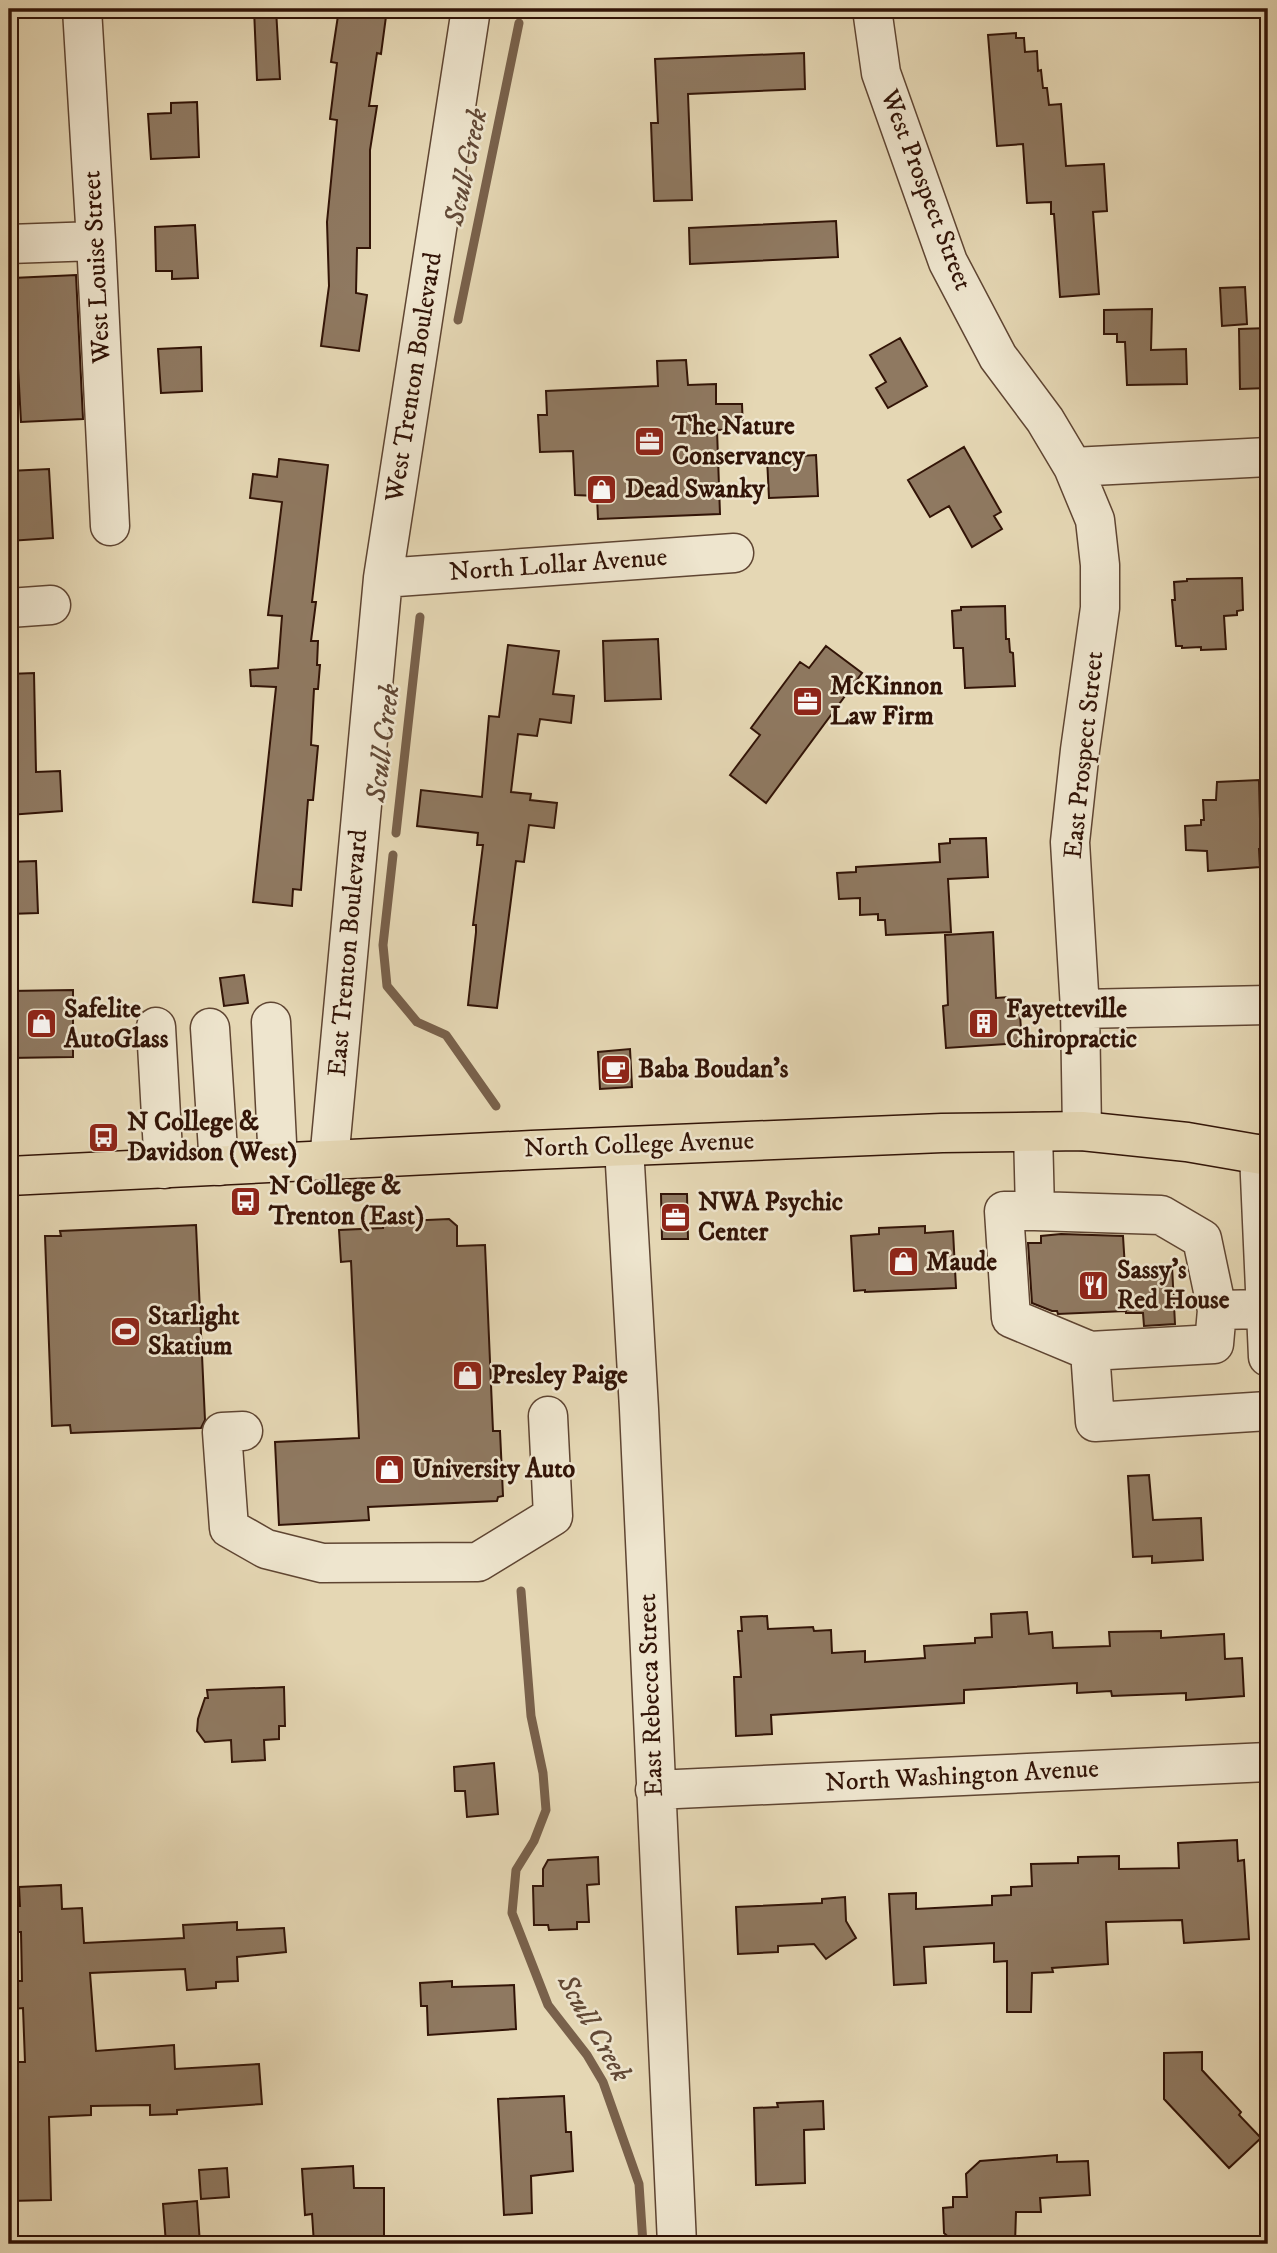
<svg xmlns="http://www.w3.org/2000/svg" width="1277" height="2253" viewBox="0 0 1277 2253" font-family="'IM FELL DW Pica',serif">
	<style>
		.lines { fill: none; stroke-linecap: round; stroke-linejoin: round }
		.stream { stroke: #79614b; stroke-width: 9 }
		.building { fill: #8f7961; stroke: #321407; stroke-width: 2 }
		.minor-casing { stroke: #5f4532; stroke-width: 41 }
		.major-casing { stroke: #321407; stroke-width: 41 }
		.minor { stroke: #eee5ce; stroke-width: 38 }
		.major { stroke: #e5d7b4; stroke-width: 38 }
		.labels { text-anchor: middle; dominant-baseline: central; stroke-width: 5; stroke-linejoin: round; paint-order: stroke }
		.street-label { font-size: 26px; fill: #321407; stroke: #eee5ce }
		.poi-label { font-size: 26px; font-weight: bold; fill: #321407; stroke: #eee5ce; text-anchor: start }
		.water-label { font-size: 28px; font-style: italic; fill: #614835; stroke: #eee5ce }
	</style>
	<rect width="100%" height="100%" fill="#e5d7b4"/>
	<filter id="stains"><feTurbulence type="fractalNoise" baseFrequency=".00286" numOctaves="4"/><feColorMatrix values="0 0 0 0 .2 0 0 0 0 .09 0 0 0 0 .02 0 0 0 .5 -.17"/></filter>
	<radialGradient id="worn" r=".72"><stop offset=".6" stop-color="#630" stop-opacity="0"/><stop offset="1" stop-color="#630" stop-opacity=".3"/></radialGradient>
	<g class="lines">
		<!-- stream -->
		<path class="stream" d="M458 320 519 23
			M396 833 420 617
			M393 855 383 945 387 986 417 1022 446 1035 496 1106
			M521 1591 531 1716 543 1773 546 1810 534 1841 516 1870 512 1913 548 2005 587 2055 603 2082 639 2184 643 2244"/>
	</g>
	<!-- building -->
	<path class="building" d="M254 9H276L280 79 257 80Z
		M339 9H387L381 54 377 53 369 106H377L370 150V248H357L356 293 367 295 359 351 321 346 329 286 327 222 337 120 330 119 337 63 331 62Z
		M1016 33V38H1024L1025 52 1037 51 1038 71 1041 70 1043 88H1047L1049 105 1061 104 1066 166 1104 164 1107 211 1093 212 1099 294 1060 297 1054 214H1051V202L1027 203 1023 144 997 146 988 35Z
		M804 53 805 89 688 94 692 200 654 201 651 123H658L655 59Z
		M197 102 199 157 151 159 148 114 171 113V103Z
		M836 221 838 257 690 264 689 228Z
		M195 225 198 278 172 279V271H156L155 227Z
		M76 275 83 419 21 422 13 278Z
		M1245 287 1247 324 1222 326 1220 288Z
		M1152 309 1151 350 1186 349 1187 384 1127 385 1125 342H1117V334H1104V310Z
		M1268 328V388L1240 389 1239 329Z
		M900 338 927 386 888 408 876 388 886 382 870 355Z
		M201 347 202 391 161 393 158 349Z
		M686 360 688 385 716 384V404H742L743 429 717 430 720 514 598 519 597 496 575 495 573 451 540 452 538 415H547L546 391 658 386 657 361Z
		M964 447 1001 512 994 516 1002 529 972 547 949 506 930 517 908 480Z
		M816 455 818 496 769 498 767 458Z
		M279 459 328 465 312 602H316L311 641H318L317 665H320L318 689H314L311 745 318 746 313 800H308L301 890 293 889 292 906 253 902 276 687 251 686 250 670 278 668 282 616 268 615 282 502 250 498 253 474 277 477Z
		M49 469 53 538 9 541V471Z
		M1242 578 1243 610 1237 611V615L1224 616 1226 649 1201 650V647L1182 648V646H1176L1172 600H1175L1174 582 1187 581V579Z
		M1005 606 1006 639H1009L1010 652 1013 653 1015 686 965 688 963 648H954L952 611 961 610V607Z
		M658 639 661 699 605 701 603 641Z
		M508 645 559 651 553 694 574 696 571 723 540 719 537 736 518 734 511 792 531 794 530 800 557 803 554 828 529 825 524 862 516 861 497 1008 468 1005 476 932V925H473L483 845H477L478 833 417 826 421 790 482 797 489 716 499 717Z
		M826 646 862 673 766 803 730 775 760 735 751 728 800 662 809 668Z
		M34 673 36 772 60 771 62 811 9 815V773H16L12 725H9V674Z
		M1259 780 1260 819H1263L1264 849H1259L1260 867 1208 871 1207 851 1186 850 1185 826 1201 825V820H1204L1203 800H1216L1217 782Z
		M986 838 988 877 948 879 951 932 886 935 885 920H878V914L860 915V898L839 899 837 873 856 872V867L940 862 939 844 950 843V839Z
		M36 861 38 913 9 914V862Z
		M993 932 996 998 1009 997V1002L1019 1001 1022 1043 946 1048 943 1006 948 1005 945 935Z
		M244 975 248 1003 224 1006 220 978Z
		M73 990V1057L9 1058V991Z
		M630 1049 632 1087 600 1089 598 1052Z
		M661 1194H687L688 1239H662Z
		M449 1219 457 1226V1246L485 1245 493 1431H500L503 1496 498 1497 497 1501 368 1507 369 1520 279 1525 275 1442 359 1438 351 1261 341 1262 339 1230 383 1228V1222Z
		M196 1225 205 1420 201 1428 71 1433 70 1425 52 1426 45 1236H61L60 1231Z
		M925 1226V1233L953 1231 956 1288 865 1292V1290L854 1291 851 1236 879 1234V1228Z
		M1061 1234 1123 1236 1125 1268 1172 1266 1175 1324 1144 1326 1143 1313H1126V1311L1058 1314 1057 1311H1052L1032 1303 1028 1243H1041V1236Z
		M1149 1475 1153 1520 1201 1518 1203 1560 1152 1563V1556L1133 1557 1128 1476Z
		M1027 1612 1029 1634 1052 1632 1053 1648 1110 1646 1109 1632 1161 1631V1638L1224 1634 1225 1659 1242 1658 1244 1696 1186 1700V1693L1112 1696 1111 1691 1077 1693V1683L964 1690V1703L771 1715 772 1734 736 1736 734 1677H741L738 1631H742L741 1617 767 1616 768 1629 813 1627 814 1631 831 1630 832 1653 865 1651V1662L925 1658 924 1646 975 1643V1638L992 1637 991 1614Z
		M284 1687 285 1726H279V1739L264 1740 265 1760 232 1762 231 1740 205 1742 197 1731 198 1719 205 1698H208L207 1690Z
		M494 1763 498 1814 467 1817 465 1791H455L454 1767Z
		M1237 1840 1238 1861 1244 1860 1249 1939 1184 1943 1182 1920 1106 1922 1108 1964 1052 1968 1053 1972 1032 1973 1031 2012H1007V1961L994 1962V1943L924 1947 926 1983 894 1985 889 1894 916 1893V1909L992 1905V1896L1011 1895V1887L1032 1886 1031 1864 1078 1863V1857L1119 1856V1869L1179 1868 1178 1843Z
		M598 1857 599 1884 587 1885 589 1922H577V1929L549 1930 548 1925H534L533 1886H543V1869L548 1860Z
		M61 1885 62 1909 82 1908 84 1943 184 1938 183 1925 237 1922V1930L284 1928 286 1952 237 1957 238 1981 216 1982V1988L187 1990 185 1969 90 1973 96 2051 174 2045 175 2069 259 2064 262 2104 177 2110V2114L150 2115V2105L91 2106V2115L49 2117 51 2200 9 2201V2138H12L9 2062H25L23 2008 13 2009 12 1981H22L21 1932H16L14 1906H20L19 1887Z
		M845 1897 846 1921 856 1938 826 1959 814 1944 778 1946V1952L738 1954 736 1907 822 1903V1899Z
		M452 1981V1987L514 1985 516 2029 428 2035 427 2006H421L420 1983Z
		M1202 2052V2070L1241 2112 1239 2115 1261 2138 1229 2168 1164 2099V2053Z
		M564 2096 566 2132H571L573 2171 531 2176 532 2213 504 2215 498 2099Z
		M823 2101 824 2129 804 2130 805 2183 756 2185 754 2108 778 2107 777 2103Z
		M1057 2155V2162L1088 2161 1090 2195 1040 2198 1041 2212H1016L1015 2244H956L944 2233 943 2208 953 2207V2197H967L966 2174 980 2161Z
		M353 2166 354 2188H384V2244H314L312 2214 305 2215 302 2169Z
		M227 2168 229 2197 201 2199 199 2170Z
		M197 2201 200 2244H166L163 2204Z"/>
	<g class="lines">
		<defs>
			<path id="minor" d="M82 9 96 241 110 526
				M872 9 881 73 948 262 998 357 1045 420 1073 467 1095 520 1100 565V608L1080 750 1070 842 1080 1009 1082 1131
				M9 244 96 241
				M1073 467 1268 457
				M383 578 734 553
				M9 608 51 605
				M1080 1009 1268 1005
				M271 1022 278 1163
				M156 1027 164 1169
				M210 1028 219 1166
				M1033 1132 1035 1211 1161 1215 1202 1239 1217 1310
				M624 1147 639 1409 677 2244
				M1259 1154 1268 1357
				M329 1161 383 578 471 9
				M1035 1211H1004L1011 1318 1090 1351
				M1266 1309 1217 1310 1214 1344 1090 1351 1095 1422 1268 1411
				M243 1431 222 1432 229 1528 266 1549 322 1563 478 1562 553 1516 548 1416
				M655 1790 1268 1762"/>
			<path id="major" d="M9 1176 532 1150 942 1133 1082 1131 1187 1142 1268 1156"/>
		</defs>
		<!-- minor casing -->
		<use href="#minor" class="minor-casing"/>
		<!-- major casing -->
		<use href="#major" class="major-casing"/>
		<!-- minor -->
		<use href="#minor" class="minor"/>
		<!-- major -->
		<use href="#major" class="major"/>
	</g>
	<!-- icons -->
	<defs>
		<symbol id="office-square" viewBox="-11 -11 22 22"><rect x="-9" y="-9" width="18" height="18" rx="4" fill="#8f2418" stroke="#eee5ce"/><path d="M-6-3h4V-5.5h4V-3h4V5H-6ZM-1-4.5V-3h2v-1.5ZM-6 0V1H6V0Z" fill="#fff"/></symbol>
		<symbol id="shop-square" viewBox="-11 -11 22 22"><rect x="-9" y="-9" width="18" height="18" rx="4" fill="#8f2418" stroke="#eee5ce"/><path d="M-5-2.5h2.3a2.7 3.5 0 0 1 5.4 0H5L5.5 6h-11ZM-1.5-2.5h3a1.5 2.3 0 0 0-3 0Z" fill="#fff"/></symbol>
		<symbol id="building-square" viewBox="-11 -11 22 22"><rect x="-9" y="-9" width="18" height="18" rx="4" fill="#8f2418" stroke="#eee5ce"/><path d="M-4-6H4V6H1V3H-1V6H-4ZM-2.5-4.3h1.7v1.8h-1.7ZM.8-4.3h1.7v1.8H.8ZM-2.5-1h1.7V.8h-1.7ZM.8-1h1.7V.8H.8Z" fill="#fff"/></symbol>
		<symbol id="cafe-square" viewBox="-11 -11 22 22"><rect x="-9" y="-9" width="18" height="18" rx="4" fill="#8f2418" stroke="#eee5ce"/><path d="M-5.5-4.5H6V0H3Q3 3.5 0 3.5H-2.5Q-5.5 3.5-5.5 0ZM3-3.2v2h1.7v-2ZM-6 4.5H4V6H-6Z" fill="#fff"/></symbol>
		<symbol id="bus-square" viewBox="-11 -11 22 22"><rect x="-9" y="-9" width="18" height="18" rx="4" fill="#8f2418" stroke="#eee5ce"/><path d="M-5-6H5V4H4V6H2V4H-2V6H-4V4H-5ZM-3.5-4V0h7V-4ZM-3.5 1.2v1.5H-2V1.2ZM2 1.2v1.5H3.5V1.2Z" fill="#fff"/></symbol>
		<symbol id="restaurant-square" viewBox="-11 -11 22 22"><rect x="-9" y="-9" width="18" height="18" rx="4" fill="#8f2418" stroke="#eee5ce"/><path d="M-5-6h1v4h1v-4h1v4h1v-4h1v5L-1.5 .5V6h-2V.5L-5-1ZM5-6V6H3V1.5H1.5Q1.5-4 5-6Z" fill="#fff"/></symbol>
		<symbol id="stadium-square" viewBox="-11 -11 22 22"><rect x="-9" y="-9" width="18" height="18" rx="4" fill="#8f2418" stroke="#eee5ce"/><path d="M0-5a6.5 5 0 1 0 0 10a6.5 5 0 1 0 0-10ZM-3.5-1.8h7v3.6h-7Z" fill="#fff"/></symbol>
	</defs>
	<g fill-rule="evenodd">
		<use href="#office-square" x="632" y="424" width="35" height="35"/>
		<use href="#shop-square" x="584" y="472" width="35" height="35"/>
		<use href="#office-square" x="790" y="684" width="35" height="35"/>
		<use href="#shop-square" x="24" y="1006" width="35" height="35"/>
		<use href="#building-square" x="966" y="1006" width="35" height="35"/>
		<use href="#cafe-square" x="598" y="1052" width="35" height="35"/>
		<use href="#bus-square" x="86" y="1120" width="35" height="35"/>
		<use href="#bus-square" x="228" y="1184" width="35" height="35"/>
		<use href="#office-square" x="658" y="1200" width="35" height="35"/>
		<use href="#shop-square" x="886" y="1244" width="35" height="35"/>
		<use href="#restaurant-square" x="1076" y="1268" width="35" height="35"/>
		<use href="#stadium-square" x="108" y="1314" width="35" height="35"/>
		<use href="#shop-square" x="450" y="1358" width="35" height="35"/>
		<use href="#shop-square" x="372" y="1452" width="35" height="35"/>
	</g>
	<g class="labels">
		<!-- street labels -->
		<g class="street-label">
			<text transform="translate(926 190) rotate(69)">West Prospect Street</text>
			<text transform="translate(97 267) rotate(-93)">West Louise Street</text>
			<text transform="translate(414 377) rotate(-81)">West Trenton Boulevard</text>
			<text transform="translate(558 565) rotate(-4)">North Lollar Avenue</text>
			<text transform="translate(1084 755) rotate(-84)">East Prospect Street</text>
			<text transform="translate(348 953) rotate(-85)">East Trenton Boulevard</text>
			<text transform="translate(639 1145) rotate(-2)">North College Avenue</text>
			<text transform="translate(651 1695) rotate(-92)">East Rebecca Street</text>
			<text transform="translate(962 1776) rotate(-3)">North Washington Avenue</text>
		</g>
		<!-- poi labels -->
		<g class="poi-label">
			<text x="672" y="426">The Nature<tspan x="672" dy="30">Conservancy</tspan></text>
			<text x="625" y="489">Dead Swanky</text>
			<text x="830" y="686">McKinnon<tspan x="830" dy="30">Law Firm</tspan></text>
			<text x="64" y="1009">Safelite<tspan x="64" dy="30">AutoGlass</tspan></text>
			<text x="1006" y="1009">Fayetteville<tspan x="1006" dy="30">Chiropractic</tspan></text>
			<text x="638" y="1069">Baba Boudan's</text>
			<text x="127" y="1122">N College &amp;<tspan x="127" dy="30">Davidson (West)</tspan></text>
			<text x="269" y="1186">N College &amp;<tspan x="269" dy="30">Trenton (East)</tspan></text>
			<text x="698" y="1202">NWA Psychic<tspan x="698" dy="30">Center</tspan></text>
			<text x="926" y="1262">Maude</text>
			<text x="1117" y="1270">Sassy’s<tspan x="1117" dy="30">Red House</tspan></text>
			<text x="148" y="1316">Starlight<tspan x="148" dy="30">Skatium</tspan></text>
			<text x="491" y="1375">Presley Paige</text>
			<text x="412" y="1469">University Auto</text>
		</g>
		<!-- water labels -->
		<g class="water-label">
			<text transform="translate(466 167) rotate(-78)">Scull Creek</text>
			<text transform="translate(383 743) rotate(-83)">Scull Creek</text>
			<text transform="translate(594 2028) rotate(60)">Scull Creek</text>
		</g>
	</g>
	<!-- margin -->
	<rect width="1277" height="2253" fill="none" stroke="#e5d7b4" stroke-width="35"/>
	<rect x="10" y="10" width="1256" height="2232" fill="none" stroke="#321407" stroke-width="3.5"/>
	<rect x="18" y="18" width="1242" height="2218" fill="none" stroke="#321407" stroke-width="2"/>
	<rect width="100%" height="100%" filter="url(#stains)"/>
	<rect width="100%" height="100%" fill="url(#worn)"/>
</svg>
